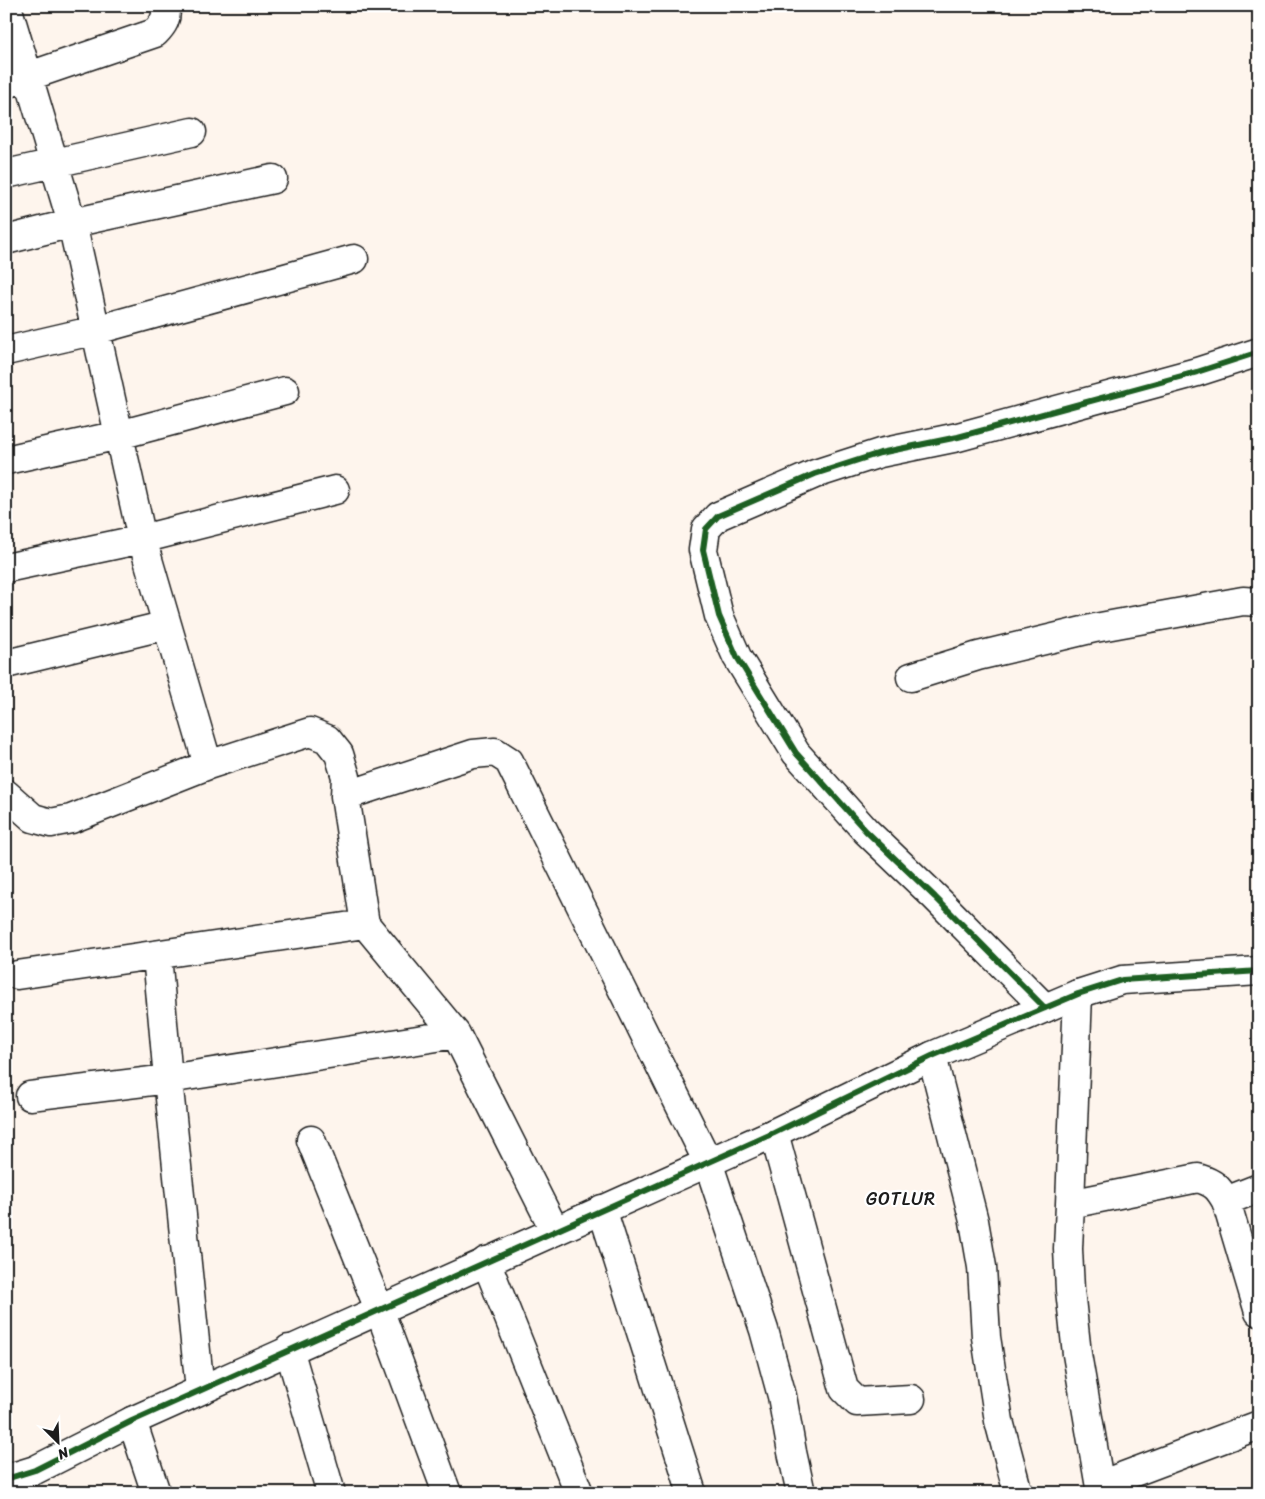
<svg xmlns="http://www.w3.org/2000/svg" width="1265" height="1499" viewBox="0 0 1265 1499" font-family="Sriracha,sans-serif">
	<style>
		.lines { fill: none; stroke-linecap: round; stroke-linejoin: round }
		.minor-casing { stroke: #1c1c1c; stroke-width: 31 }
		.tertiary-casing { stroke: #1c1c1c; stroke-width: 31 }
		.minor { stroke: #fff; stroke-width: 28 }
		.tertiary { stroke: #fff; stroke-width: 28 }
		.cycleway-casing { stroke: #fff; stroke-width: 9 }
		.cycleway { stroke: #1b5e20; stroke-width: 6 }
		.labels { text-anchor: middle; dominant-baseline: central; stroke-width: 4.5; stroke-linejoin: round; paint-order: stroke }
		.quarter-label { font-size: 18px; letter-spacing: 1px; fill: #1c1c1c; stroke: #fff }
	</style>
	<rect width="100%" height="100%" fill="#fef5ed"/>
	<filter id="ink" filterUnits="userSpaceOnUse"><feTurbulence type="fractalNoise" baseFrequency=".02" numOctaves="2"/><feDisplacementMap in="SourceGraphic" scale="10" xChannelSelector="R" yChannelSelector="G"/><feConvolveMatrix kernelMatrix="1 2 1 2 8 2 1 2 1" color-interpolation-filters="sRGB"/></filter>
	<g filter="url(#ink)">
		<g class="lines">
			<defs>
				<path id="minor" d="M7 6 72 223 142 539 208 765
					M6 84 155 33C163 25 168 18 165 6
					M6 174 192 132
					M6 240 72 223 273 179
					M6 351 96 330 354 259
					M6 460 119 435 285 391
					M6 568 142 539 335 490
					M6 664 167 625
					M911 677 978 656 1095 628 1243 601 1259 602
					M6 794 33 818 51 823 71 819 208 765 310 732 327 739 339 754 346 777 345 796 365 924 456 1034 555 1231
					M345 796 473 754 495 752 509 761 708 1162 764 1330 782 1396 792 1452 801 1493
					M157 955 168 1079 200 1390
					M17 975 365 924
					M1078 994 1070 1204 1068 1249 1070 1290 1077 1354 1101 1493
					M1045 1008 935 897 866 831 796 753 737 657 719 616 703 550 706 529 718 516 815 474 880 453 958 437 1197 372 1259 352
					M932 1056 974 1221 982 1267 986 1337 999 1421 1018 1493
					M30 1096 168 1079 456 1034
					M774 1133 844 1389 857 1402 911 1399
					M311 1140 379 1309 447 1493
					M1226 1201 1259 1188
					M1070 1204 1198 1178C1214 1183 1218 1187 1226 1201L1259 1312
					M602 1209 692 1493
					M486 1261 579 1493
					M289 1349 331 1493
					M132 1421 156 1493
					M1100 1485 1259 1425"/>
				<path id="tertiary" d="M6 1479 35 1470 132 1421 774 1133 932 1056 1078 994 1122 980 1259 971"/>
			</defs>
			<!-- minor casing -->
			<use href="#minor" class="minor-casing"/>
			<!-- tertiary casing -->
			<use href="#tertiary" class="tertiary-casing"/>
			<!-- minor -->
			<use href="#minor" class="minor"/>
			<!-- tertiary -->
			<use href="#tertiary" class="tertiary"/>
			<defs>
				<path id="cycleway" d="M1045 1008 935 897 866 831 796 753 737 657 719 616 703 550 706 529 718 516 815 474 880 453 958 437 1197 372 1259 352
					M6 1479 35 1470 132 1421 774 1133 932 1056 1078 994 1122 980 1259 971"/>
			</defs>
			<!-- cycleway casing -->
			<use href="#cycleway" class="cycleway-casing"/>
			<!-- cycleway -->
			<use href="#cycleway" class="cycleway"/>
		</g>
	</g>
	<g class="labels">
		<!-- quarter labels -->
		<g class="quarter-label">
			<text x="901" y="1199">GOTLUR</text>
		</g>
	</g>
	<!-- margin -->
	<rect width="1265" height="1499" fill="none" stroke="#fff" stroke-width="25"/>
	<rect x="12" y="12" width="1240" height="1474" fill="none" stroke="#1c1c1c" stroke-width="2" filter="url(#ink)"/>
	<!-- north arrow -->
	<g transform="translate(58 1442) rotate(156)" stroke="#ffffff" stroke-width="4" paint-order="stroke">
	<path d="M0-4L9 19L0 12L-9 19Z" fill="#1c1c1c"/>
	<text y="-8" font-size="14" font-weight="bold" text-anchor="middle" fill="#1c1c1c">N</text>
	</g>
</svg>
